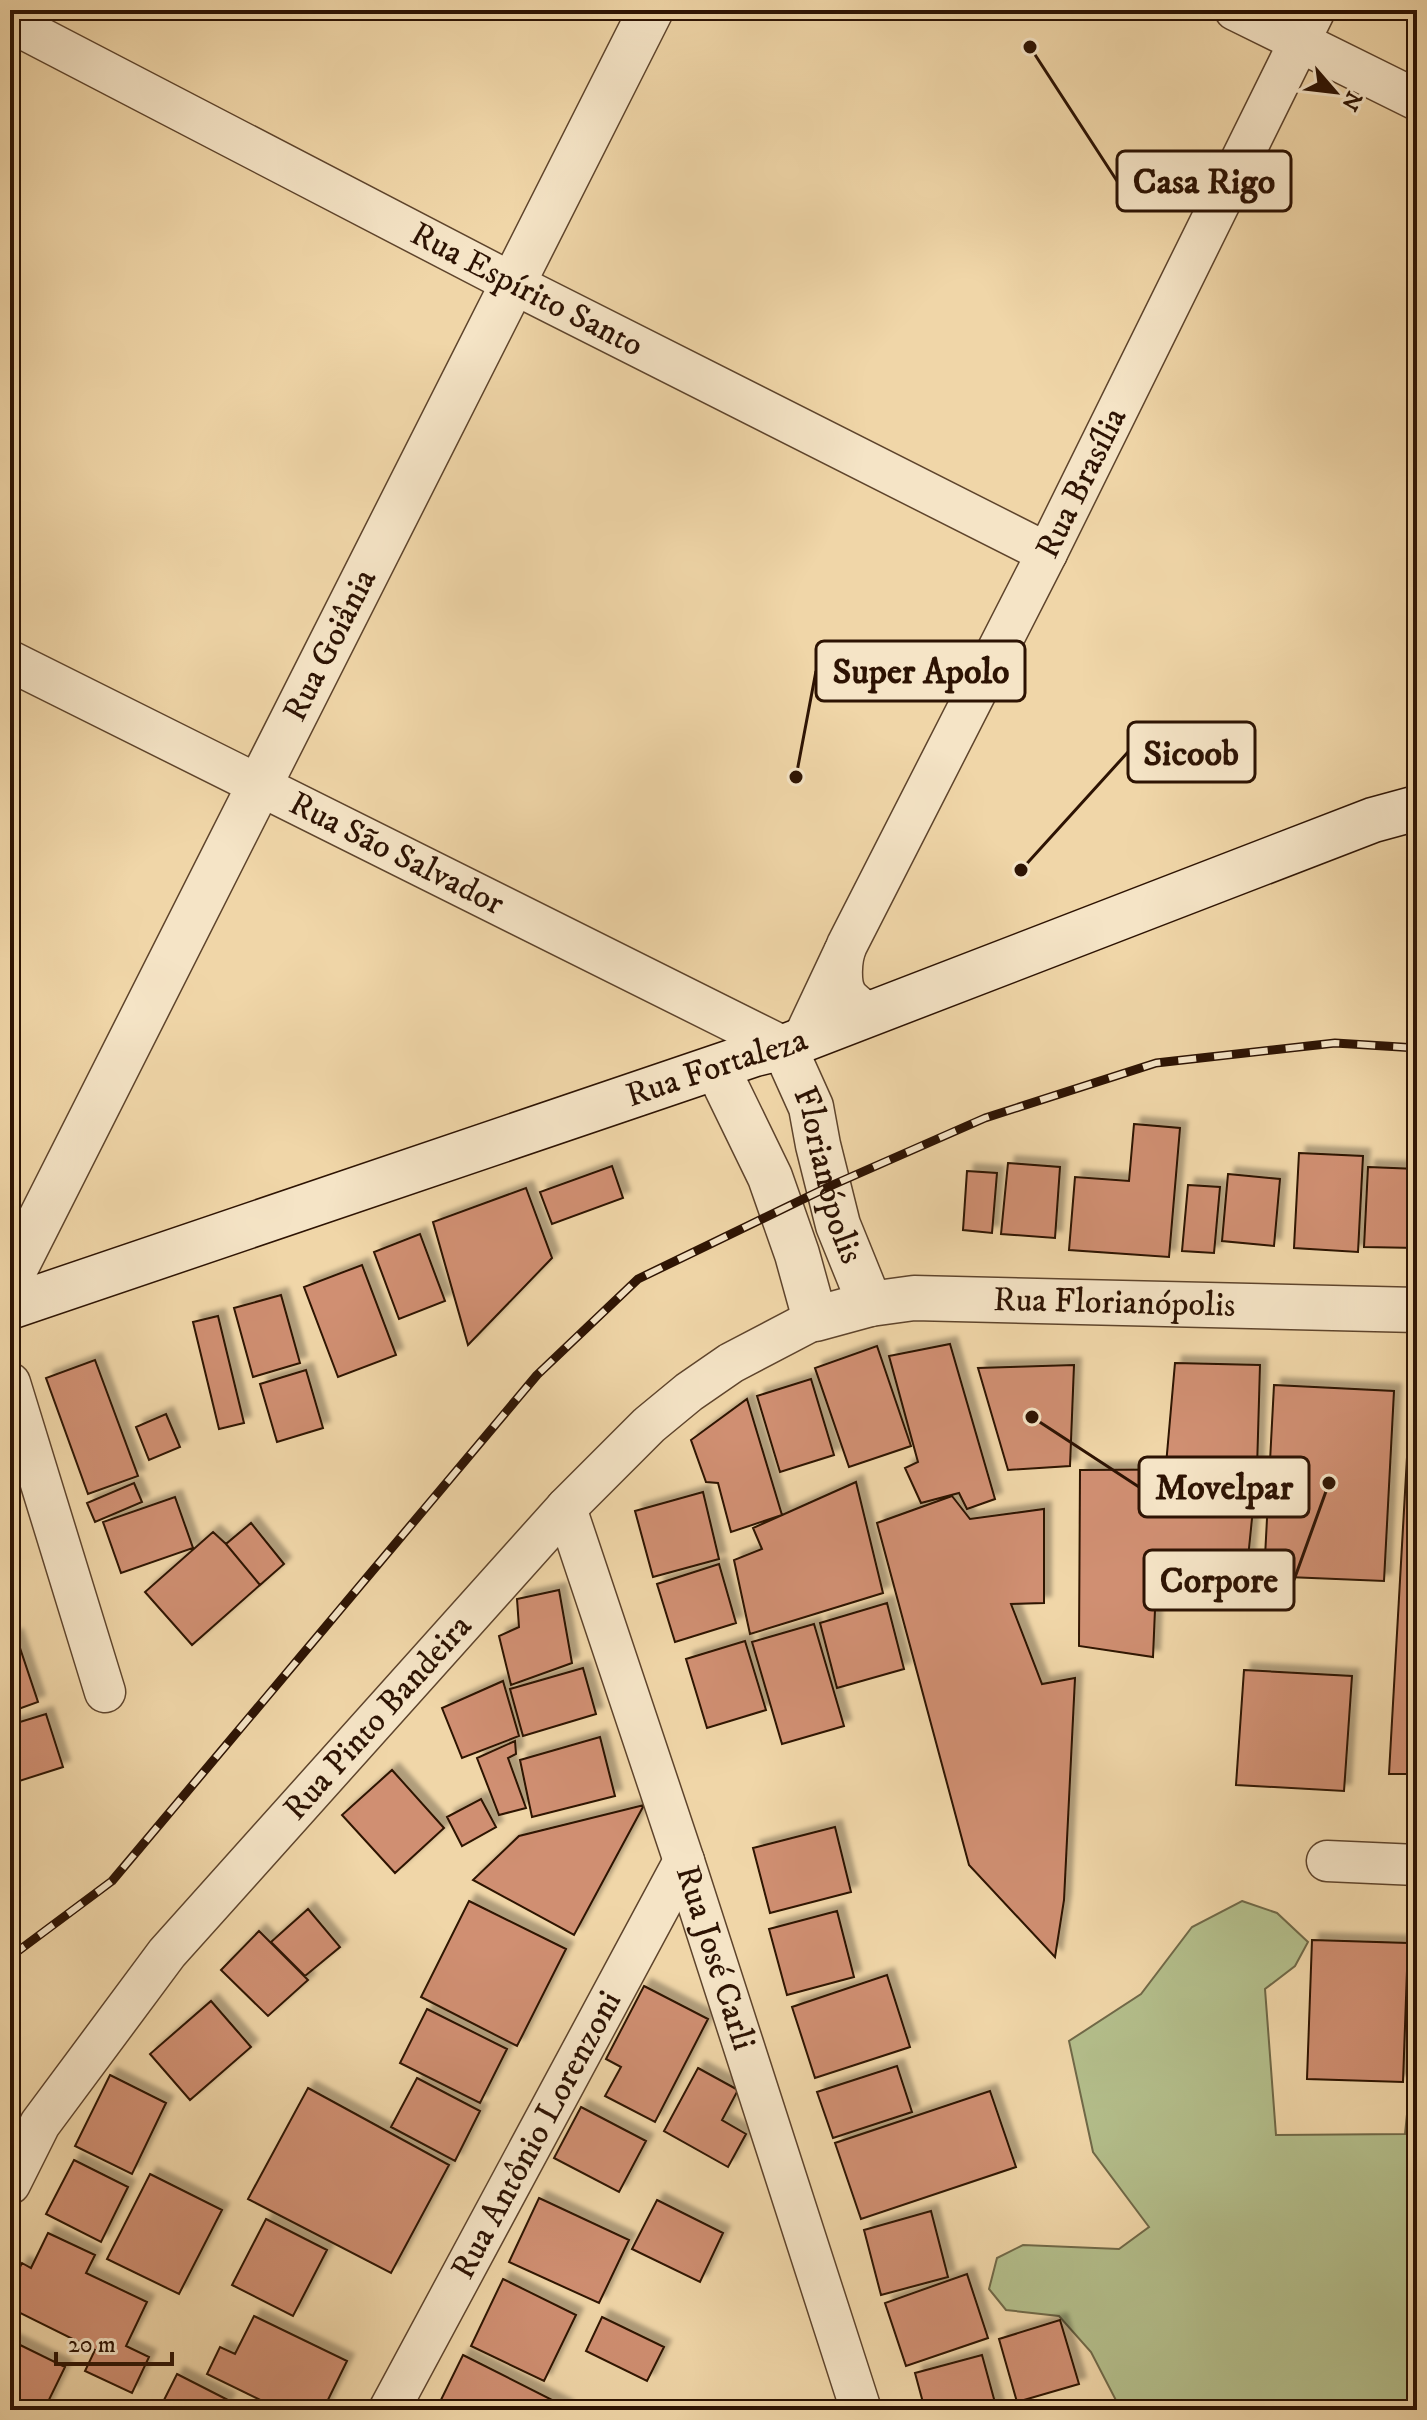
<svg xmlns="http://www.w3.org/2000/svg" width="1427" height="2420" viewBox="0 0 1427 2420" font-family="'IM FELL DW Pica',serif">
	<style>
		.green { fill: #b4bf8c; stroke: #706948; stroke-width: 2 }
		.building { fill: #d08f72; stroke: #2d1303; stroke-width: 2; filter: url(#shadow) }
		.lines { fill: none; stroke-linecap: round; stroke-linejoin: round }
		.minor-casing { stroke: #5e442c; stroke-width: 43 }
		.tertiary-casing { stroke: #5e442c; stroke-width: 47 }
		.secondary-casing { stroke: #2d1303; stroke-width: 47 }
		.minor { stroke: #f5e4c6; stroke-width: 40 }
		.tertiary { stroke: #f5e4c6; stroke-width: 44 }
		.secondary { stroke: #f5e4c6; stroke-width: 44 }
		.rail-casing { stroke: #2d1303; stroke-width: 9 }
		.rail { stroke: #f5e4c6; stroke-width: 6; stroke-dasharray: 18; stroke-linecap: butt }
		.labels { text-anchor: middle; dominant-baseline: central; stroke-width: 8; stroke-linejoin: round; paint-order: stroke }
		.street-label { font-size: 34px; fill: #2d1303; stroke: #f5e4c6 }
		.leader { fill: none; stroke: #2d1303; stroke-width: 3 }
		.callout-dot { fill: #2d1303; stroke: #f5e4c6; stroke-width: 3 }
		.callout { fill: #f5e4c6; stroke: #2d1303; stroke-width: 3 }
		.callout-label { font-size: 36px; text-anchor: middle; font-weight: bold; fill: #2d1303 }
	</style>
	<defs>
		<filter id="shadow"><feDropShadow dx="7" dy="-7" stdDeviation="2" flood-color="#0004"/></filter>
	</defs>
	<rect width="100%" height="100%" fill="#f0d6a8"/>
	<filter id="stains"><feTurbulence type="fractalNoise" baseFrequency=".0025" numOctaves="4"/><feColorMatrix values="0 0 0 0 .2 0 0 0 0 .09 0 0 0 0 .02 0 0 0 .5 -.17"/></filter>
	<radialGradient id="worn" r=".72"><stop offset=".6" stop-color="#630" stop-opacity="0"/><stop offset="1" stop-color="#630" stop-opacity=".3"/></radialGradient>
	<!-- green -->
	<path class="green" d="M1242 1901 1277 1913 1308 1942 1295 1966 1265 1989 1276 2135 1405 2134 1417 2015V2410H1121L1091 2352 1059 2316 1006 2310 989 2289 997 2258 1023 2245 1119 2249 1149 2227 1093 2152 1069 2041 1141 1994 1192 1927Z"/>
	<!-- building -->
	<path class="building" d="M1134 1124 1180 1128 1169 1257 1069 1250 1075 1177 1129 1181Z
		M1299 1153 1363 1156 1358 1252 1294 1248Z
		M1008 1163 1060 1167 1055 1238 1001 1234Z
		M612 1166 623 1198 552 1224 540 1192Z
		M1368 1167 1417 1169V1248L1364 1247Z
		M967 1171 997 1173 992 1233 963 1230Z
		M1228 1174 1280 1179 1274 1246 1222 1241Z
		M1188 1185 1220 1187 1214 1253 1182 1251Z
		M526 1188 552 1258 468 1345 433 1222Z
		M420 1234 445 1301 399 1319 374 1252Z
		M362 1265 396 1355 338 1377 304 1287Z
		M281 1295 300 1363 253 1377 234 1308Z
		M218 1316 244 1423 219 1429 193 1322Z
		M950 1344 995 1499 967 1509 959 1493 921 1503 905 1468 918 1462 889 1356Z
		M877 1346 911 1446 849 1467 815 1368Z
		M95 1360 138 1476 88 1494 46 1378Z
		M1175 1363 1260 1365 1257 1469 1166 1465Z
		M1074 1365 1070 1466 1008 1470 978 1368Z
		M306 1370 323 1428 277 1442 260 1384Z
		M811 1379 834 1455 780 1472 757 1396Z
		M1274 1385 1394 1391 1384 1581 1264 1576Z
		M747 1399 782 1515 731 1532 718 1483 706 1482 691 1440Z
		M166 1414 180 1447 149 1460 136 1427Z
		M1409 1422 1417 1423V1774H1389Z
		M1257 1469 1247 1568 1157 1562 1153 1657 1079 1646 1080 1470Z
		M856 1482 883 1593 750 1634 734 1560 762 1549 753 1528Z
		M134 1483 142 1502 95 1522 87 1503Z
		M703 1492 719 1559 653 1577 635 1511Z
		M952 1496 970 1519 1044 1509V1603L1011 1604 1042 1684 1075 1678 1064 1900 1055 1957 969 1865 877 1523Z
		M175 1497 193 1548 121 1573 103 1522Z
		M251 1523 284 1564 260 1585 226 1544Z
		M213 1532 226 1544 260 1585 192 1645 145 1592Z
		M719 1564 736 1623 675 1642 657 1584Z
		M559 1590 572 1663 511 1685 499 1636 519 1627 517 1599Z
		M887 1603 904 1669 837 1688 820 1623Z
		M814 1624 844 1726 782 1744 752 1642Z
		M16 1636 38 1702 10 1712V1638Z
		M745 1641 766 1710 707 1728 686 1659Z
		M583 1668 596 1714 523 1736 510 1689Z
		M1244 1670 1352 1676 1344 1791 1236 1785Z
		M503 1681 519 1736 462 1758 442 1708Z
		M46 1714 63 1767 10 1784V1725Z
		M600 1737 615 1796 532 1817 520 1760Z
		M515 1741 516 1754 508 1758 526 1808 499 1815 477 1758Z
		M392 1770 444 1828 395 1873 342 1815Z
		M481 1799 496 1827 462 1846 447 1817Z
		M644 1805 574 1935 473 1880 519 1836Z
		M835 1827 851 1892 770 1913 753 1848Z
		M469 1901 566 1949 517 2046 421 1997Z
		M308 1909 340 1947 305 1976 271 1942Z
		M837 1911 854 1977 787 1995 769 1929Z
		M259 1931 308 1980 268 2016 221 1970Z
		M1312 1940 1408 1943 1403 2082 1307 2079Z
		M887 1975 910 2047 815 2078 792 2007Z
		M644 1986 708 2019 655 2122 605 2096 621 2067 606 2059Z
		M211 2001 251 2047 190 2100 150 2054Z
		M427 2009 507 2049 480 2103 400 2063Z
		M897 2066 912 2112 833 2138 817 2092Z
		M698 2068 738 2090 722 2120 746 2134 728 2167 664 2131Z
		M110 2075 166 2103 132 2174 75 2146Z
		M417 2078 480 2111 455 2161 391 2127Z
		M308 2088 449 2165 391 2273 248 2199Z
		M990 2091 1016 2167 861 2219 835 2143Z
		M581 2107 646 2141 619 2192 554 2158Z
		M74 2160 128 2187 101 2242 46 2214Z
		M150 2174 222 2210 179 2294 107 2259Z
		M539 2198 629 2240 599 2303 509 2262Z
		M657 2200 723 2233 700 2282 632 2249Z
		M931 2211 948 2277 881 2295 864 2230Z
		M266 2219 327 2250 293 2316 232 2285Z
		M48 2233 95 2255 86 2273 147 2302 126 2346 149 2357 132 2393 85 2371 95 2350 10 2308V2286L22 2263 31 2268Z
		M967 2274 988 2338 906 2366 885 2303Z
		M503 2279 576 2315 544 2381 471 2346Z
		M254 2316 347 2361 323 2410H281L207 2374 220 2347 235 2354Z
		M602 2317 664 2347 647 2381 586 2351Z
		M1060 2320 1079 2384 1017 2402 999 2339Z
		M10 2340 65 2367 44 2410H25L10 2403Z
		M463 2355 566 2407 565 2410H436Z
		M982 2355 997 2410H925L915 2373Z
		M177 2374 228 2400 223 2410H159Z"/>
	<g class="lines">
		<defs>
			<g id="minor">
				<path d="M1235 10 1417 100"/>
				<path id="s1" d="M10 22 514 284 1047 553"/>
				<path id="s2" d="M10 661 784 1047"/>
				<path id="s3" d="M868 1014C862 1009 853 1003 848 997 839 985 841 958 847 945L1047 553 1315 10"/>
				<path d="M803 1039 844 952"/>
				<path d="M10 1383 105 1692"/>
				<path id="s4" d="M566 1508 684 1861 861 2410"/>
				<path d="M1327 1861 1417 1865"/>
				<path id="s5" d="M10 2184 40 2124 167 1953 566 1508 649 1425 689 1392 731 1363 815 1319"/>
				<path id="s6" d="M389 2410 684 1861"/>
			</g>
			<g id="tertiary">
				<path id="s7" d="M784 1047 811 1107 818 1145 838 1225 870 1304"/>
				<path id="s8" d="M717 1068 770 1177 797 1254 815 1319 870 1304 914 1298 1417 1310"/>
				<path id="s9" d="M10 1279 651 10"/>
			</g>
			<g id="secondary">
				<path id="s10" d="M10 1307 755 1054 784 1047 1373 820 1417 808"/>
			</g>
		</defs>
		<!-- minor casing -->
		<use href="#minor" class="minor-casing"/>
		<!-- tertiary casing -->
		<use href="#tertiary" class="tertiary-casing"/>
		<!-- secondary casing -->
		<use href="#secondary" class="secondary-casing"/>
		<!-- minor -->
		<use href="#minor" class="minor"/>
		<!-- tertiary -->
		<use href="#tertiary" class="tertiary"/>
		<!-- secondary -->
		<use href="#secondary" class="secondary"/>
		<defs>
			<path id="rail" d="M10 1957 112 1881 537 1375 638 1279 828 1187 985 1118 1156 1063 1335 1043 1417 1048"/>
		</defs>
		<!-- rail casing -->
		<use href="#rail" class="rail-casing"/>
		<!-- rail -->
		<use href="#rail" class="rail"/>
	</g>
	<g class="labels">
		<!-- street labels -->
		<g class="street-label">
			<text stroke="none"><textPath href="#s1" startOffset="582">Rua Espírito Santo</textPath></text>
			<text stroke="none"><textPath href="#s3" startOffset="598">Rua Brasília</textPath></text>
			<text stroke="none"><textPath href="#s9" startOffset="710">Rua Goiânia</textPath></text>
			<text stroke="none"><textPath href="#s2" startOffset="432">Rua São Salvador</textPath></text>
			<text stroke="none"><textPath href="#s10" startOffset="746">Rua Fortaleza</textPath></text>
			<text stroke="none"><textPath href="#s7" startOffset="136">Florianópolis</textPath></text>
			<text stroke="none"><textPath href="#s8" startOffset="572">Rua Florianópolis</textPath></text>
			<text stroke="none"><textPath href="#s5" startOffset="596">Rua Pinto Bandeira</textPath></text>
			<text stroke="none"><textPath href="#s4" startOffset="474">Rua José Carli</textPath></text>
			<text stroke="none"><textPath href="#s6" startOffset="312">Rua Antônio Lorenzoni</textPath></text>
		</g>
	</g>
	<!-- callouts -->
	<path class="leader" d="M1030 47L1117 181M796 777L816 671M1021 870L1128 752M1032 1417L1139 1487M1329 1483L1294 1580"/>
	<g class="callout-dot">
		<circle cx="1030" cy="47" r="8"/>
		<circle cx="796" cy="777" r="8"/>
		<circle cx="1021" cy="870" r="8"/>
		<circle cx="1032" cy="1417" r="8"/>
		<circle cx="1329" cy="1483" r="8"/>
	</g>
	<g class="callout">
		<rect x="1117" y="151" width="174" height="60" rx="8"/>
		<rect x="816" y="641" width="209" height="60" rx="8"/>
		<rect x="1128" y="722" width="127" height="60" rx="8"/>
		<rect x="1139" y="1457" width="170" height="60" rx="8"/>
		<rect x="1144" y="1550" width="150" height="60" rx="8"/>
	</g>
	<g class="callout-label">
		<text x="1204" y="193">Casa Rigo</text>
		<text x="921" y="683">Super Apolo</text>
		<text x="1191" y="765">Sicoob</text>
		<text x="1224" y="1499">Movelpar</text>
		<text x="1219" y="1592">Corpore</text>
	</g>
	<!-- margin -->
	<rect width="1427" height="2420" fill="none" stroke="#f0d6a8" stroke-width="40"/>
	<rect x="12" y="12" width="1403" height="2396" fill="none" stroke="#2d1303" stroke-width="4"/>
	<rect x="20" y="20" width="1387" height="2380" fill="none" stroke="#2d1303" stroke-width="2"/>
	<!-- north arrow -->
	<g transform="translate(1335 92) rotate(118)" stroke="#f5e4c6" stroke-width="6" paint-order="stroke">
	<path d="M0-6L14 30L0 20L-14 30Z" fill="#2d1303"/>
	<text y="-12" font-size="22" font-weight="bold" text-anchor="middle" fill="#2d1303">N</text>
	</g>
	<!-- scale -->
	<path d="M56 2352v12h116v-12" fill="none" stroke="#2d1303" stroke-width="4"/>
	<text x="68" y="2352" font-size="24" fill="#2d1303" stroke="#f5e4c6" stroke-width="6" paint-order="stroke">20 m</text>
	<rect width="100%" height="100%" filter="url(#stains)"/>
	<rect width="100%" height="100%" fill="url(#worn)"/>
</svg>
